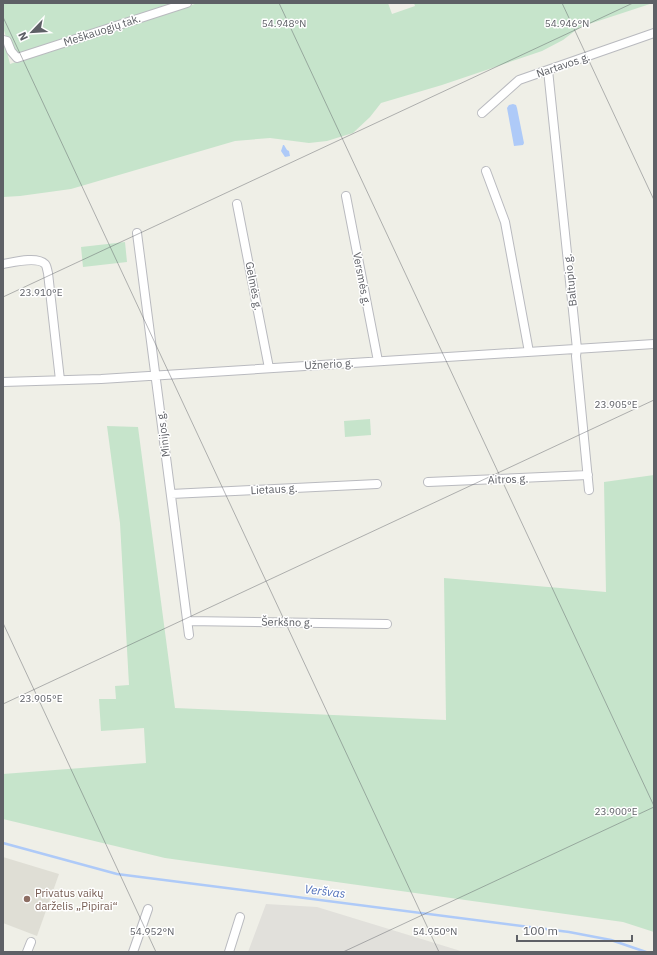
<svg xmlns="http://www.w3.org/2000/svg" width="657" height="955" viewBox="0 0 657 955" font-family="'IBM Plex Sans',sans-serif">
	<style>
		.industrial { fill: #e1e0db }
		.education { fill: #dfded5 }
		.green { fill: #c6e4cb }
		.water { fill: #aecaf8 }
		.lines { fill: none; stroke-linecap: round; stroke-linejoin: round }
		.stream { stroke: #aecaf8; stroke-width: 2.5 }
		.minor-casing { stroke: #b9babf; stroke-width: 10 }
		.minor { stroke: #fff; stroke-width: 8 }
		.ticks { fill: none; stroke: #5e6066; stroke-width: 1; stroke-opacity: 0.45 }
		.education-dot { fill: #8d6e63; stroke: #fff; stroke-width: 1.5 }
		.labels { text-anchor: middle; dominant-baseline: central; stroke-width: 3; stroke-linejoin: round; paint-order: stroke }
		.street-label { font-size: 11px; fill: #5e6066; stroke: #fff }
		.education-label { font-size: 11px; fill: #785e54; stroke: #fff; text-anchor: start }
		.water-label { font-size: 12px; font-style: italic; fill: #5271ba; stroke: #fff }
		.ticks-label { font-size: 10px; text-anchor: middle; fill: #5e6066; stroke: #fff; stroke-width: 3; stroke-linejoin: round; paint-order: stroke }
	</style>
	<rect width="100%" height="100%" fill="#efefe7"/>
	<!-- industrial -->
	<path class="industrial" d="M266 904 317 907 464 952H248Z"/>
	<!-- education -->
	<path class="education" d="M3 857 59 874 37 936 3 923Z"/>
	<!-- green -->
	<path class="green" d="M3 3H177L19 54 15 51 9 38 6 37 3 27Z
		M198 3H388L392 14 415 6 414 3H653L580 27 563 40 542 51 442 85 381 103 370 117 353 133 327 141 309 143 270 138 235 141 71 189 20 196 3 197V44H5L10 64Z
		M125 242 127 262 83 267 81 247Z
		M370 419 371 435 345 437 344 421Z
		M107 426 138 427 175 708 446 720 444 578 606 592 604 482 654 475V932L623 922 165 858 3 819V774L146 763 144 728 101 731 99 699H116L115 686 129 685 120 523Z"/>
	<!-- water -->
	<path class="water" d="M513 104 516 105 517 108 524 143 523 145 514 146 507 108 509 105Z
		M283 145H284L287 150 289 151 290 156 285 157 281 151Z"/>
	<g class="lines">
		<!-- stream -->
		<path class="stream" d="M3 843 117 874 569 932 611 940 646 952"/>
		<defs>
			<path id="minor" d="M3 40 7 41 11 51 17 58 187 3
				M548 70 577 349 576 356 589 490
				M482 113 519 80 654 33
				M486 171 505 222 529 352
				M346 196 378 361
				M237 204 269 368
				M137 233 189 635
				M3 264C14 262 37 256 45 264 47 266 47 270 48 273L60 380
				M3 382 101 379 654 344
				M428 482 588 475
				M171 494 377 484
				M187 621 387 624
				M27 952 31 942
				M133 952 148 909
				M229 952 240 917"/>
		</defs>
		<!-- minor casing -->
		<use href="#minor" class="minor-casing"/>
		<!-- minor -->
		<use href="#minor" class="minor"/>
	</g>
	<!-- ticks -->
	<path class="ticks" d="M279 3 654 806M562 3 654 200M3 17 439 952M3 297 633 3M3 623 156 952M3 704 654 400M343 952 654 807"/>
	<!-- markers -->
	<circle class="education-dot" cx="27" cy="899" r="4"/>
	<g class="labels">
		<!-- street labels -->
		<g class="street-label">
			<text transform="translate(102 30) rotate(-18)">Meškauogių tak.</text>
			<text transform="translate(563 65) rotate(-19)">Nartavos g.</text>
			<text transform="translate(362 279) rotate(79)">Versmės g.</text>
			<text transform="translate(570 280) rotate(-96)">Baltupio g.</text>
			<text transform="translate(254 286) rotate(79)">Gelmės g.</text>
			<text transform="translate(329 364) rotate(-3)">Užnerio g.</text>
			<text transform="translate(163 434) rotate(-97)">Minijos g.</text>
			<text transform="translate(508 479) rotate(-2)">Aitros g.</text>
			<text transform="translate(274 489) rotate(-3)">Lietaus g.</text>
			<text transform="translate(287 622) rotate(1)">Šerkšno g.</text>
		</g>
		<!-- education labels -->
		<g class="education-label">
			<text x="35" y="893">Privatus vaikų<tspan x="35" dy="13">darželis „Pipirai“</tspan></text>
		</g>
		<!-- water labels -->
		<g class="water-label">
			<text transform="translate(325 891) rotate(7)">Veršvas</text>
		</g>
	</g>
	<g class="ticks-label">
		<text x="284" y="27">54.948°N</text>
		<text x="567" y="27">54.946°N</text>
		<text x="41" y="296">23.910°E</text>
		<text x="616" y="408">23.905°E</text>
		<text x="41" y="702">23.905°E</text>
		<text x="616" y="815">23.900°E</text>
		<text x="152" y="935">54.952°N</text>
		<text x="435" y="935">54.950°N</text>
	</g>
	<!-- border -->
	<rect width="657" height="955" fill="none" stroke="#5e6066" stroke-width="8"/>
	<!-- north arrow -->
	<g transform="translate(32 32) rotate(245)" stroke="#ffffff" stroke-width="3" paint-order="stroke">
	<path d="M0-3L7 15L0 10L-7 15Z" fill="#5e6066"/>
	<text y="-6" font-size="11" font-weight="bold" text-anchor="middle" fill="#5e6066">N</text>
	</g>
	<!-- scale -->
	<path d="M517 935v6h115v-6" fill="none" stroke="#5e6066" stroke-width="2"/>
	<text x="523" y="935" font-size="12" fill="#5e6066" stroke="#ffffff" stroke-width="3" paint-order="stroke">100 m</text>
</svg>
